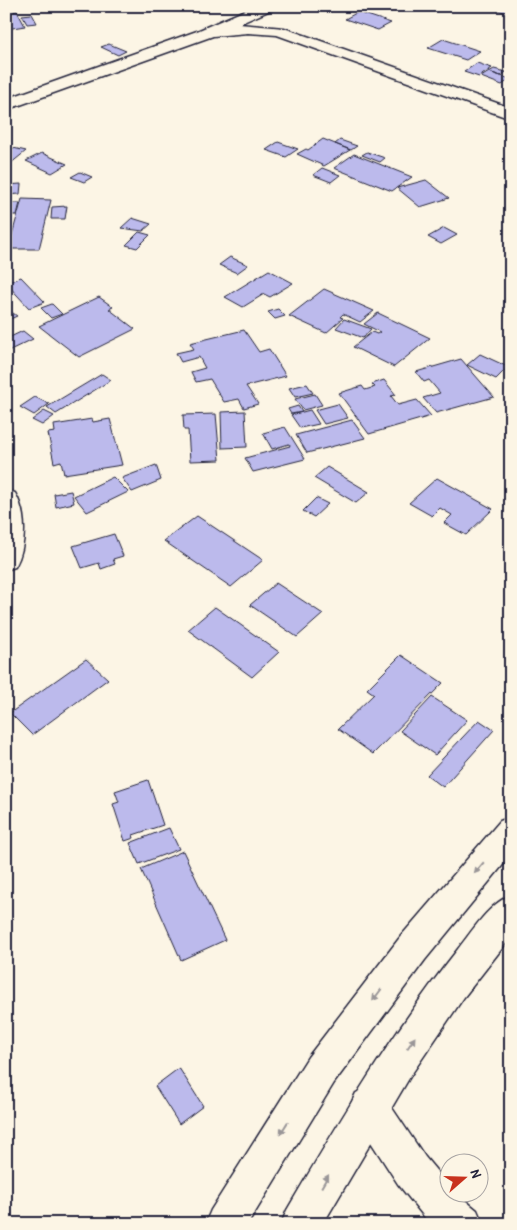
<svg xmlns="http://www.w3.org/2000/svg" width="517" height="1230" viewBox="0 0 517 1230" font-family="'Patrick Hand',sans-serif">
	<style>
		.building { fill: #bcbaec; stroke: #22223b }
		.lines { fill: none; stroke-linecap: round; stroke-linejoin: round }
		.street-casing { stroke: #22223b; stroke-width: 3 }
		.secondary-casing { stroke: #22223b; stroke-width: 3 }
		.street { fill: #fcf5e5; fill-rule: evenodd }
		.secondary { fill: #fcf5e5; fill-rule: evenodd }
		.oneway { fill: #9a9698 }
	</style>
	<rect width="100%" height="100%" fill="#fcf5e5"/>
	<filter id="ink" filterUnits="userSpaceOnUse"><feTurbulence type="fractalNoise" baseFrequency=".02" numOctaves="2"/><feDisplacementMap in="SourceGraphic" scale="10" xChannelSelector="R" yChannelSelector="G"/><feConvolveMatrix kernelMatrix="1 2 1 2 8 2 1 2 1" color-interpolation-filters="sRGB"/></filter>
	<g filter="url(#ink)">
		<!-- building -->
		<path class="building" d="M498 6H511V14L494 9Z
			M17 11 25 26 6 29V13Z
			M358 12 391 23 378 30 345 19Z
			M32 14 37 23 27 24 22 15Z
			M443 39 480 51 466 60 428 48Z
			M109 44 126 51 118 55 101 47Z
			M477 63 492 68 479 77 464 72Z
			M494 69 506 72 501 76 489 72Z
			M489 72 510 79 502 85 481 77Z
			M323 139 350 150 324 166 297 154 306 149 308 150Z
			M340 140 357 146 351 150 335 144Z
			M278 142 298 149 286 157 266 150Z
			M9 147 26 151 10 164 6 163V149Z
			M367 152 385 158 380 162 362 155Z
			M42 153 67 164 52 173 26 161Z
			M354 154 412 177 392 191 334 168Z
			M322 168 340 175 331 182 313 175Z
			M80 172 92 177 84 182 71 177Z
			M426 180 449 198 420 207 397 188Z
			M21 184 20 194 6 195V185Z
			M22 199 51 200 39 249H8Z
			M6 203H20L17 215H10L8 224Z
			M67 206 65 219H51L52 207Z
			M132 218 151 224 143 231 121 228Z
			M444 228 457 235 441 244 428 237Z
			M139 232 150 235 137 248 126 245Z
			M230 257 248 265 237 273 219 265Z
			M269 270 293 283 270 297 264 294 243 307 225 297Z
			M21 277 45 302 29 308 6 283Z
			M324 289 374 311 360 322 343 314 340 317 343 318 326 333 289 316Z
			M99 297 113 307 109 309 135 329 79 357 39 326Z
			M52 304 62 314 51 318 41 308Z
			M6 308 17 316 6 321Z
			M278 309 285 316 275 319 268 312Z
			M378 313 430 338 394 367 353 347 372 332 377 334 380 332 364 324Z
			M344 319 371 329 363 338 336 328Z
			M244 330 259 352 269 349 286 376 246 386 258 404 244 408 239 399 224 402 210 379 196 382 191 372 205 368 199 357 181 362 176 353 194 349 190 343Z
			M23 331 33 339 6 352V339Z
			M480 354 508 367 496 379 467 365Z
			M461 359 494 397 436 413 423 398 440 393 429 380 424 382 416 372Z
			M102 374 111 380 56 414 47 407Z
			M384 380 396 395 391 396 398 405 417 400 431 416 369 434 339 393 362 386 365 390 375 387 372 384Z
			M307 384 313 393 295 397 289 388Z
			M315 394 322 405 303 410 295 399Z
			M35 397 49 404 34 415 20 407Z
			M338 404 348 418 324 424 315 410Z
			M298 406 302 412 291 414 288 409Z
			M310 410 319 424 300 428 291 415Z
			M44 411 54 416 42 425 32 420Z
			M245 411 247 447 222 448 221 412Z
			M216 414 220 460 190 461 188 430H184L183 415Z
			M92 419 93 422 110 419 122 465 64 474 61 461 54 463 48 433 55 432 54 425Z
			M352 420 365 438 307 453 296 435Z
			M285 427 305 459 253 472 245 458 290 446 289 444 272 449 263 433Z
			M156 465 161 480 132 492 122 478Z
			M327 467 369 492 356 503 314 478Z
			M113 477 128 492 87 512 74 496Z
			M437 478 493 509 466 535 444 523 452 515 440 508 432 516 409 503Z
			M71 491 74 503 56 507 54 494Z
			M316 498 328 504 314 517 303 511Z
			M197 516 263 560 231 587 164 541Z
			M114 534 123 556 113 559 115 564 101 569 99 563 82 568 73 546Z
			M276 583 323 614 297 637 250 605Z
			M215 607 279 652 252 677 188 630Z
			M401 655 443 683 373 754 338 729 374 694 367 689Z
			M86 659 108 679 32 735 10 713Z
			M432 697 467 720 435 755 400 731Z
			M479 720 494 730 443 787 427 775Z
			M148 780 163 825 133 835 134 838 125 841 113 804 119 802 115 791Z
			M169 828 179 849 139 864 130 843Z
			M183 851 225 940 181 960 141 869Z
			M179 1068 203 1106 179 1124 155 1086Z"/>
		<g class="lines">
			<defs>
				<path id="street" d="M255 6H275L273 9 239 24 284 28 511 108V119L277 35 248 33 213 36 6 110V99L197 31Z
					M6 490 15 493C27 513 27 546 15 567L6 570Z
					M369 1087 382 1093 425 1157 450 1187V1192H455L477 1210 483 1224H430L398 1184 356 1119 350 1106 356 1093Z"/>
				<path id="secondary" d="M511 817V855L425 960 334 1083 248 1224H205L211 1210 308 1057 401 936 500 821Z
					M511 895V937L464 997 411 1075 323 1224H281L287 1210C340 1120 393 1031 458 949 473 930 489 904 511 895Z"/>
			</defs>
			<!-- street casing -->
			<use href="#street" class="street-casing"/>
			<!-- secondary casing -->
			<use href="#secondary" class="secondary-casing"/>
			<!-- street -->
			<use href="#street" class="street"/>
			<!-- secondary -->
			<use href="#secondary" class="secondary"/>
		</g>
		<!-- one-way arrows -->
		<defs><path id="oneway-solid" d="M-6-.8H1V-3.2L6.5 0L1 3.2V.8H-6Z" transform="scale(1.25)"/></defs>
		<g class="oneway">
			<use href="#oneway-solid" transform="translate(479 868) rotate(130)"/>
			<use href="#oneway-solid" transform="translate(377 995) rotate(127)"/>
			<use href="#oneway-solid" transform="translate(411 1043) rotate(-56)"/>
			<use href="#oneway-solid" transform="translate(284 1128) rotate(122)"/>
			<use href="#oneway-solid" transform="translate(325 1181) rotate(-60)"/>
		</g>
	</g>
	<!-- margin -->
	<rect width="517" height="1230" fill="none" stroke="#fcf5e5" stroke-width="25"/>
	<rect x="12" y="12" width="492" height="1205" fill="none" stroke="#22223b" stroke-width="2" filter="url(#ink)"/>
	<!-- north arrow -->
	<g transform="translate(464 1178) rotate(70)"><circle r="24" fill="#fcf5e5" stroke="#a5a1a1"/>
	<path d="M0-4L9 19L0 12L-9 19Z" fill="#c8321e"/>
	<text y="-8" font-size="14" font-weight="bold" text-anchor="middle" fill="#22223b">N</text>
	</g>
</svg>
